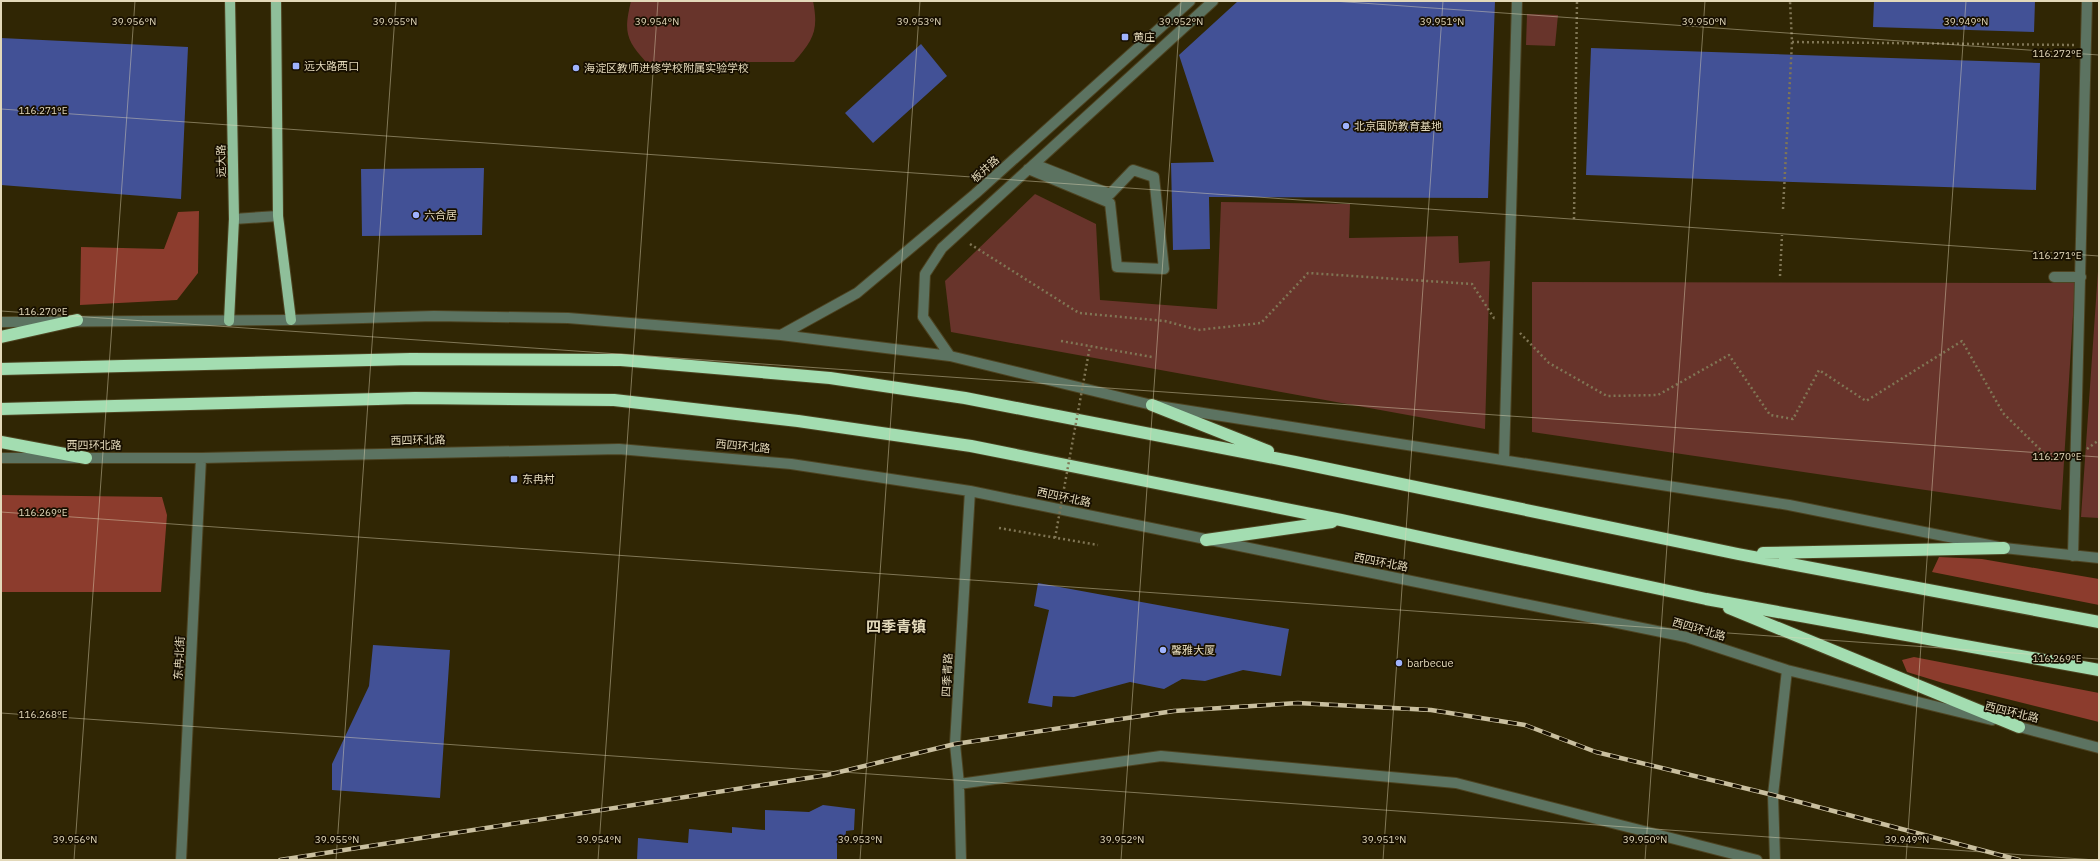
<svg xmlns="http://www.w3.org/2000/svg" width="2100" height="861" viewBox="0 0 2100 861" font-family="'IBM Plex Sans','Noto Sans SC',sans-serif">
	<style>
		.green { fill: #68342b }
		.forest { fill: #8c3c2d }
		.building { fill: #425196 }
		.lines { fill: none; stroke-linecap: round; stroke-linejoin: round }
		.minor-casing { stroke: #4d4321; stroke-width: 12 }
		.major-casing { stroke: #4d4321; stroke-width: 12 }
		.highway-casing { stroke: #4d4321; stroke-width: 14 }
		.path { stroke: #807655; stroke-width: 2.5; stroke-dasharray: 2 3; stroke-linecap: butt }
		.minor { stroke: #5c7361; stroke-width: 10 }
		.major { stroke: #8fbf9a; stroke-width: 10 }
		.highway { stroke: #a3ddb1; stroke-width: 12 }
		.rail-casing { stroke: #c9bf9f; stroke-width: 4.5 }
		.rail { stroke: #170f00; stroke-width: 3; stroke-dasharray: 9; stroke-linecap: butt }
		.path-bridge { stroke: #807655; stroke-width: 2.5; stroke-dasharray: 2 3; stroke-linecap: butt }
		.ticks { fill: none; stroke: #e3d9ba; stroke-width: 1; stroke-opacity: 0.45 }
		.poi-dot { fill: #9fb3fd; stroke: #170f00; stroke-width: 1.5 }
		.labels { text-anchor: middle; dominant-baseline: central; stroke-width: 3.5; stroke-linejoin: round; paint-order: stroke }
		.poi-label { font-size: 11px; fill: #e3d9ba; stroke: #170f00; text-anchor: start }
		.street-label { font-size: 11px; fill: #e3d9ba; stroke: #170f00 }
		.district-label { font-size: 15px; font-weight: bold; fill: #e3d9ba; stroke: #170f00 }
		.ticks-label { font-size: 10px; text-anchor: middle; fill: #e3d9ba; stroke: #170f00; stroke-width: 3.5; stroke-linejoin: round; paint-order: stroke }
	</style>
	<rect width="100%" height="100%" fill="#302604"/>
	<!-- green -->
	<path class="green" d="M631 1H813C819 31 813 40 794 62H646C625 39 624 31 631 1Z
		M1527 14 1558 15 1555 46 1526 45Z
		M1035 194 1096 224 1100 300 1217 309 1221 202 1350 204 1349 238 1458 236 1459 263 1490 261 1485 429 951 332 945 281Z
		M2098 271H2099V518L2081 517Z
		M1532 282 2075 283 2061 510 1532 432Z"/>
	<!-- forest -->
	<path class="forest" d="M199 211 198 273 177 300 80 305 81 247 164 249 178 212Z
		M1 495 162 497 167 515 161 592H1Z
		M1939 557 1982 559 2099 579V605L1932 572Z
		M1914 657 2099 693V722L1943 683 1907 672 1902 660Z"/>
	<!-- building -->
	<path class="building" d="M1238 1H1495L1488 198 1209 197 1210 249 1173 250 1171 163 1214 162 1179 55Z
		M1874 1H2035L2034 32 1873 27Z
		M1 38 188 47 181 199 1 185Z
		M921 44 947 76 873 143 845 113Z
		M1591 48 2040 63 2036 190 1586 175Z
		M484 168 482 235 362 236 361 169Z
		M1038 583 1289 629 1281 676 1243 670 1205 681 1182 679 1164 689 1130 682 1074 697 1053 696 1052 707 1028 703 1049 610 1034 606Z
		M373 645 450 650 440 798 332 790V764L369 686Z
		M823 805 855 809 854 830 846 831 845 843 837 844V860H637L638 838 688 843 689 829 732 833V827L765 830V810L809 812Z"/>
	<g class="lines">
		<defs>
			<path id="minor" d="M1028 169 1110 203 1117 267 1164 269 1154 177 1133 170 1110 194 1034 164
				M234 219 278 216
				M2054 277H2081
				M1 322 291 320 434 316 568 318 781 335 950 356 1152 405 1789 505 2004 548 2099 558
				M781 335 857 293 975 194 1190 1
				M950 356 923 317 925 274 942 248 1213 1
				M1 458H201L619 449 791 464 970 491 1686 637 1787 670 1992 720
				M1504 460 1517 1
				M2073 556 2087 1
				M2012 725 2099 748
				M959 784 1161 756 1456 783 1757 860
				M181 860 201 458
				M961 860 959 784 955 744 970 491
				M1775 860 1773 795 1787 670"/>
			<path id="major" d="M276 1 278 216 291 320
				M229 321 234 219 230 1"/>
			<path id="highway" d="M1 337 77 320
				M1 369 411 359 621 360 830 378 965 398 1295 462 1738 554 2099 622
				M1152 405 1268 451
				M1 409 415 398 614 400 798 421 971 446 1341 520 1706 599 2099 670
				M1 442 86 458
				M1206 540 1332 522
				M1763 553 2004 548
				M1729 608 2019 727"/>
		</defs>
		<!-- minor casing -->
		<use href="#minor" class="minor-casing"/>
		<!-- major casing -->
		<use href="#major" class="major-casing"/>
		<!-- highway casing -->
		<use href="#highway" class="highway-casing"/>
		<!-- path -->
		<path class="path" d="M1792 42 2074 45
			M1783 209 1792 42 1790 1
			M1574 219 1577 1
			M970 244 1079 313 1165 321 1198 330 1261 323 1308 273 1472 284 1494 318H1497
			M1780 276 1782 235
			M1520 333 1549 363 1607 396 1658 395 1729 355 1770 415 1793 419 1819 370 1866 401 1962 341 2003 413 2049 458 2063 457
			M1061 341 1152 357
			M2087 449 2099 440
			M999 528 1098 545"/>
		<!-- minor -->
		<use href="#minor" class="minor"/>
		<!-- major -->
		<use href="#major" class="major"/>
		<!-- highway -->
		<use href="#highway" class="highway"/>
		<defs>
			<path id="rail" d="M280 860 827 775 955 744 1174 711 1298 703 1431 710 1525 725 1596 752 1773 795 2019 860"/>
		</defs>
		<!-- rail casing -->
		<use href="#rail" class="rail-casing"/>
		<!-- rail -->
		<use href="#rail" class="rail"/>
		<!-- path-bridge -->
		<path class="path-bridge" d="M1055 538 1090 346"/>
	</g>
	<!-- ticks -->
	<path class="ticks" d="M1333 1 2099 55M1 109 2099 256M1 311 2099 457M1 512 2099 659M1 713 2096 860M74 860 135 1M336 860 396 1M598 860 658 1M860 860 920 1M1121 860 1181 1M1383 860 1443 1M1645 860 1705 1M1906 860 1966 1"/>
	<!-- markers -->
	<g class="poi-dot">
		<rect x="1121" y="33" width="8" height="8" rx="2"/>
		<rect x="292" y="62" width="8" height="8" rx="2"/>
		<circle cx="576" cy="68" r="4"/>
		<circle cx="1346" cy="126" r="4"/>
		<circle cx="416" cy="215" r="4"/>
		<rect x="510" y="475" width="8" height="8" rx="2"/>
		<circle cx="1163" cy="650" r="4"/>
		<circle cx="1399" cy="663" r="4"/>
	</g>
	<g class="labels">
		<!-- poi labels -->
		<g class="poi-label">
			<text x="1133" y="37">黄庄</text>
			<text x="304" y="66">远大路西口</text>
			<text x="584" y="68">海淀区教师进修学校附属实验学校</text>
			<text x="1354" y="126">北京国防教育基地</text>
			<text x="424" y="215">六合居</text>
			<text x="522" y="479">东冉村</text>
			<text x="1171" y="650">馨雅大厦</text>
			<text x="1407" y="663">barbecue</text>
		</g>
		<!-- street labels -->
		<g class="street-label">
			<text transform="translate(221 161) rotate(-91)">远大路</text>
			<text transform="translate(985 169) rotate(-42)">板井路</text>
			<text transform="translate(418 440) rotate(-1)">西四环北路</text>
			<text x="94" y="445">西四环北路</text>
			<text transform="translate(743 446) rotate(5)">西四环北路</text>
			<text transform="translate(1064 497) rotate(12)">西四环北路</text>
			<text transform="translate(1381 562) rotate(11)">西四环北路</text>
			<text transform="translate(1699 629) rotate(16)">西四环北路</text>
			<text transform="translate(179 658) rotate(-87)">东冉北街</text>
			<text transform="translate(947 675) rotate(-87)">四季青路</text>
			<text transform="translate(2012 712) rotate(14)">西四环北路</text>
		</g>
		<!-- district labels -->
		<g class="district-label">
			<text x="896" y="626">四季青镇</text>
		</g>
	</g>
	<g class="ticks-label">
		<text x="134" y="25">39.956°N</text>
		<text x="395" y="25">39.955°N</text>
		<text x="657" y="25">39.954°N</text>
		<text x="919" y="25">39.953°N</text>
		<text x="1181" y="25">39.952°N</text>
		<text x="1442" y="25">39.951°N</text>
		<text x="1704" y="25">39.950°N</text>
		<text x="1966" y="25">39.949°N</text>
		<text x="2057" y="57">116.272°E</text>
		<text x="43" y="114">116.271°E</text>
		<text x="2057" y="259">116.271°E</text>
		<text x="43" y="315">116.270°E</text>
		<text x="2057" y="460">116.270°E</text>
		<text x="43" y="516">116.269°E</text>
		<text x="2057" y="662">116.269°E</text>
		<text x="43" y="718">116.268°E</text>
		<text x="75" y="843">39.956°N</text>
		<text x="337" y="843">39.955°N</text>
		<text x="599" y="843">39.954°N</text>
		<text x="860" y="843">39.953°N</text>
		<text x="1122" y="843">39.952°N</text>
		<text x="1384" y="843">39.951°N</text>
		<text x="1645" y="843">39.950°N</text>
		<text x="1907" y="843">39.949°N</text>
	</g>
	<!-- border -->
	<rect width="2100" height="861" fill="none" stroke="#e3d9ba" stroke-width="4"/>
</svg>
